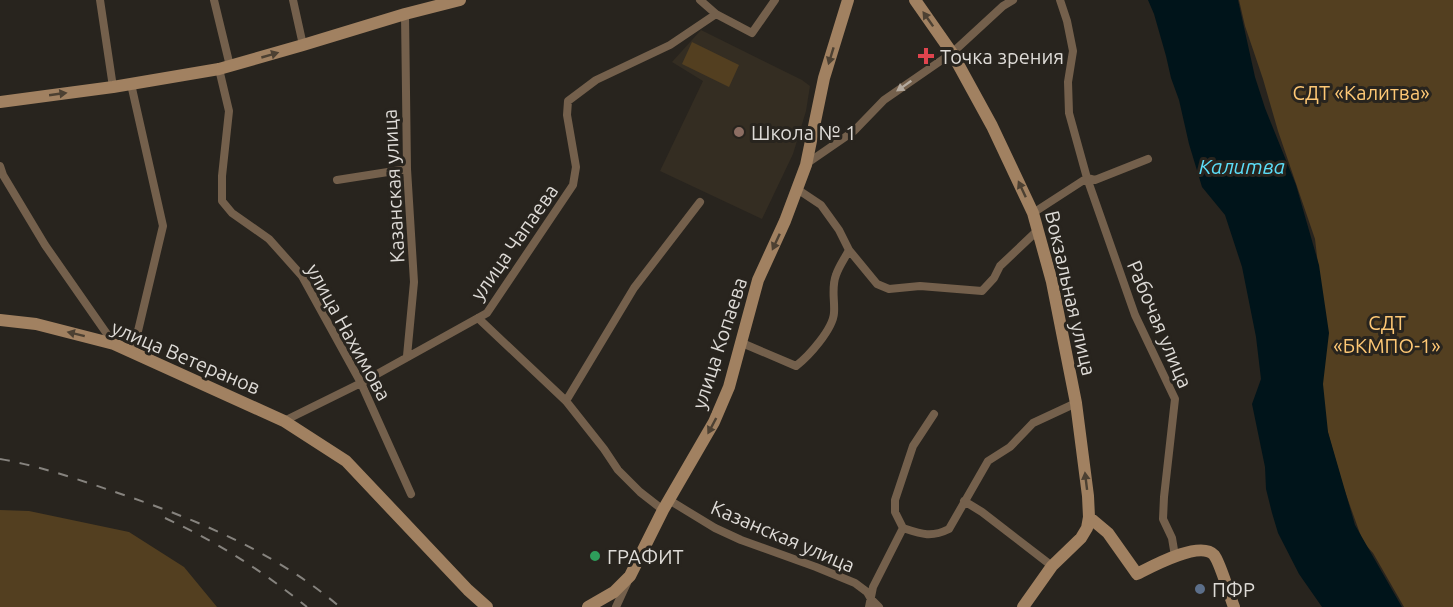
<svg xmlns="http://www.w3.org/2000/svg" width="1453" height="607" viewBox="0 0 1453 607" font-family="Ubuntu,sans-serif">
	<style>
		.built { fill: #342d22 }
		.green { fill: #533f20 }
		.water { fill: #00141a }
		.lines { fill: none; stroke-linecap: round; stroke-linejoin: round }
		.street { stroke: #74604c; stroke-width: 8 }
		.secondary { stroke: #a18161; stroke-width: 12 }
		.rail { stroke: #86837e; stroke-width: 2; stroke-dasharray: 10 10; stroke-linecap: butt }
		.oneway { fill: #4c4032 }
		.oneway2 { fill: #b4aa9f }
		.health-dot { fill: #e0444e; stroke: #28241e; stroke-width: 2 }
		.education-dot { fill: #8d6e63; stroke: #28241e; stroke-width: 2 }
		.leisure-dot { fill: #2e9e5b; stroke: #28241e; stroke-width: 2 }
		.service-dot { fill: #5c6f8a; stroke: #28241e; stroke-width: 2 }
		.labels { text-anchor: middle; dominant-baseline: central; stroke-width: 6; stroke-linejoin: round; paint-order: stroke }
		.poi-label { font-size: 20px; fill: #dedbd7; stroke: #28241e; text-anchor: start }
		.park-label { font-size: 20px; fill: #fec875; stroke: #28241e }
		.street-label { font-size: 20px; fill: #dedbd7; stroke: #28241e }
		.water-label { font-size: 21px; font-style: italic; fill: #5bddf8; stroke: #28241e }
	</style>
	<rect width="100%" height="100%" fill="#28241e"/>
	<!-- built -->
	<path class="built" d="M701 30 802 80 810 86 806 111 793 154 762 219 660 171 703 81 672 62Z"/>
	<!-- green -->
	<path class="green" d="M1239 0H1453V607H1404L1373 553 1363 542 1343 486 1323 415 1319 357 1321 290 1315 239 1278 131 1263 79 1245 26Z
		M692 42 739 65 729 87 682 64Z
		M0 510 29 511 129 532 184 567 217 607H0Z"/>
	<!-- water -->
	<path class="water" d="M1148 0H1238L1255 77 1265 108 1296 185 1319 265 1329 333 1323 384 1328 432 1355 525 1402 607H1322L1299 574 1278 533 1272 513 1266 489 1265 467 1252 404 1261 379 1256 337 1242 267 1225 215 1202 187 1189 144 1179 100 1171 78 1166 56 1154 14Z"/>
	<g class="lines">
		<!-- street -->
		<path class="street" d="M100 0 113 87
			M214 0 230 66
			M293 0 303 45
			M700 0 716 14 752 33 775 0
			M1060 0 1067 21 1073 51 1068 82 1069 113 1087 178 1135 315 1175 399 1164 497 1163 519 1172 538 1175 556
			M405 14 407 169 414 282 407 356
			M219 69 229 111 222 176V201L232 213 269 239 302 276 361 383 411 494
			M131 84 163 226 133 352
			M806 164 854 131 884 100 952 53 1003 6 1013 0
			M0 166 3 175 45 245 114 344
			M337 180 407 169
			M797 189 821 205 839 230 849 250 877 284 889 289 920 286 982 291 994 278 1000 266 1038 230
			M1033 213 1087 178 1095 180 1148 159
			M478 318 566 401 604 449 618 470 640 492 663 510
			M742 343 796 366C809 356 833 329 834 313 835 300 831 288 836 275 839 266 845 258 849 250
			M566 401 634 288 700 202
			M284 421 361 383 487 313 573 185 576 167 567 115 568 101 596 80 670 45 716 14
			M669 500 715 528 741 540 816 567 855 583 867 592 871 599 879 607
			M964 501 982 512 1052 566
			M903 528C921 534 931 538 949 529L988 461 1010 447 1033 423 1076 403
			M903 528 895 512V500L913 446 934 414
			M616 607 627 583
			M869 607 873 587 903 528"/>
		<!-- secondary -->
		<path class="secondary" d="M915 0 952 53 992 126 1033 213 1052 282 1076 403 1088 496 1089 517 1087 528 1081 538 1052 566 1023 607
			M0 102 113 87 219 69 303 45 405 14 460 0
			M0 320 36 324 114 344 284 421 346 461 468 590 487 607
			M1089 517 1108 533 1137 574C1153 566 1200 540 1214 555 1220 562 1230 597 1234 607
			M588 607 614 592 630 576 663 510 714 422 729 387 758 280 785 221 806 165 824 78 848 0"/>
		<!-- rail -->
		<path class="rail" d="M0 459C40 466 80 480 118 493 198 520 275 552 340 607
			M165 518C219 543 261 570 307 607"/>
	</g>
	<!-- one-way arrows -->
	<defs><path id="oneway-solid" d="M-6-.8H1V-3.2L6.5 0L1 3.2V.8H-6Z" transform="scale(1.5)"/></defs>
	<g class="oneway">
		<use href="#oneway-solid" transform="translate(928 19) rotate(-125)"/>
		<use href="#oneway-solid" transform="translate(270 55) rotate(-16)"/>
		<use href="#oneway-solid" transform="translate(831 56) rotate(107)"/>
		<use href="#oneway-solid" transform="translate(58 94) rotate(-8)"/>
		<use href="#oneway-solid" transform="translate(1022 189) rotate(-115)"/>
		<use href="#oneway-solid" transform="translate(776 242) rotate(115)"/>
		<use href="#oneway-solid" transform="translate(76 334) rotate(-166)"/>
		<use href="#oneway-solid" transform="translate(712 426) rotate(118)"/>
		<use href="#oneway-solid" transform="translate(1086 481) rotate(-97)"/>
	</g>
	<use class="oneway2" href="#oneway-solid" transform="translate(904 86) rotate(145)"/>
	<!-- markers -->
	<path class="health-dot" d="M923 47h6v6h6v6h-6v6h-6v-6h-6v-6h6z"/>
	<circle class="education-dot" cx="739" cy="132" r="6"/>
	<circle class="leisure-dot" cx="595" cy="556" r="6"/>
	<circle class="service-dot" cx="1200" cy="589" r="6"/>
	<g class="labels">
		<!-- poi labels -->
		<g class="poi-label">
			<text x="940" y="56">Точка зрения</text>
			<text x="751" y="132">Школа № 1</text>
			<text x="607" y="556">ГРАФИТ</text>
			<text x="1212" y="589">ПФР</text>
		</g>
		<!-- park labels -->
		<g class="park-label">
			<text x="1361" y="92">СДТ «Калитва»</text>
			<text x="1387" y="322">СДТ<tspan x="1387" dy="23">«БКМПО-1»</tspan></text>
		</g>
		<!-- street labels -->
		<g class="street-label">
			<text transform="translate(393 186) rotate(-93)">Казанская улица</text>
			<text transform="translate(514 242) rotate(-55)">улица Чапаева</text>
			<text transform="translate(1071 293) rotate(77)">Вокзальная улица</text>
			<text transform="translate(1160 324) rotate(67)">Рабочая улица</text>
			<text transform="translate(349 332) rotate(61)">улица Нахимова</text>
			<text transform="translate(719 343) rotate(-72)">улица Копаева</text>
			<text transform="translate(186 357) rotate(23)">улица Ветеранов</text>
			<text transform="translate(783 536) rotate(23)">Казанская улица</text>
		</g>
		<!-- water labels -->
		<g class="water-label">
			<text x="1242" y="166">Калитва</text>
		</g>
	</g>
</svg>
